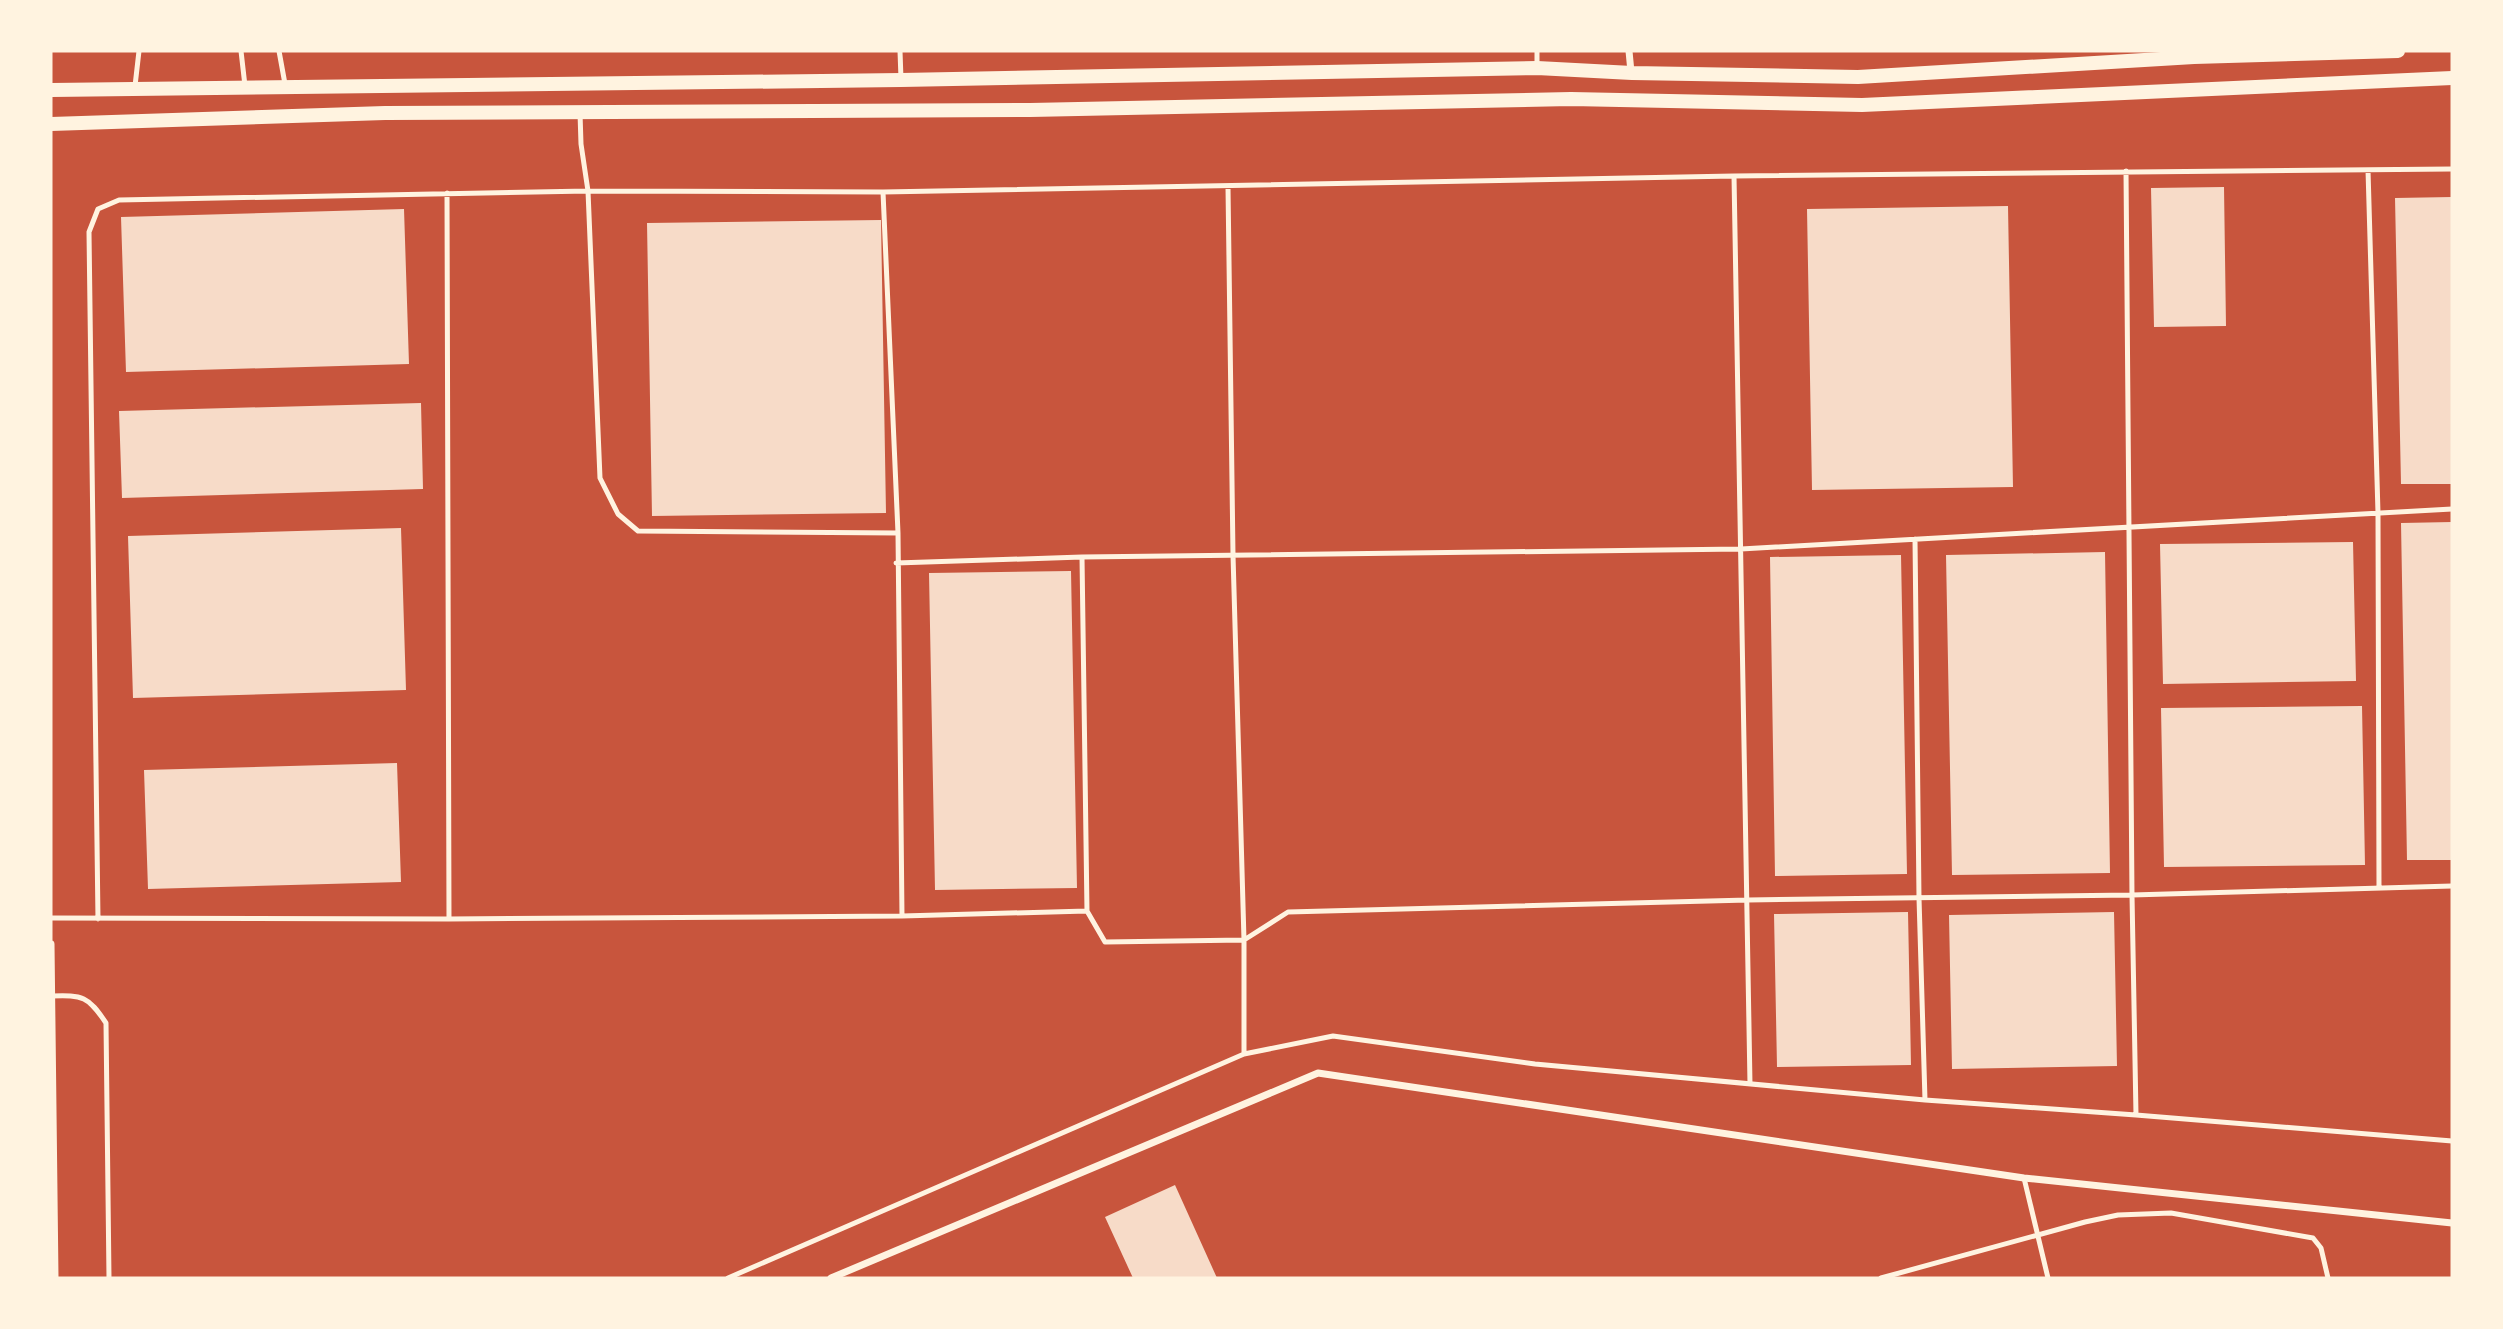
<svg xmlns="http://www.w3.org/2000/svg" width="2503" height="1329" viewBox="0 0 2503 1329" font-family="'Playfair Display',serif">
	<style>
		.building { fill: #f7dbc8 }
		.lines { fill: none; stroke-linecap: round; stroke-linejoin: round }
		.service { stroke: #fff3e0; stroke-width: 5 }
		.minor { stroke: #fff3e0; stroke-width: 7 }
		.secondary { stroke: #fff3e0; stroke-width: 14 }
	</style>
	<rect width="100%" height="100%" fill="#c8553d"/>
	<!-- building -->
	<path class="building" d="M2224 187 2226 326 2154 327 2151 188Z
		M2452 197V484H2401L2395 198Z
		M2008 206 2013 487 1812 490 1807 209Z
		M404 209 409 364 126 372 121 217Z
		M881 220 886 513 652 516 647 223Z
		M421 403 423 489 122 498 119 411Z
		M2452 522V860H2407L2401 523Z
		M401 528 406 690 133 698 128 536Z
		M2353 542 2356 681 2163 684 2160 544Z
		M2105 552 2110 873 1952 875 1946 555Z
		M1901 555 1907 874 1775 876 1770 557Z
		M1071 571 1077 888 935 890 929 573Z
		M2362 706 2365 865 2164 867 2161 708Z
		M397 763 401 882 148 889 144 770Z
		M1908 912 1911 1065 1777 1067 1774 914Z
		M2114 912 2117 1066 1952 1069 1949 915Z
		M1175 1185 1217 1278H1133L1105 1217Z"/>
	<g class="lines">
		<!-- service -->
		<path class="service" d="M241 51 245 86
			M279 51 285 84
			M900 51 901 79
			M1537 51V65
			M135 86 139 51
			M2368 170 2378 513 2379 887
			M1734 176 2452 169
			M1228 187 1233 555 1244 940V1054
			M447 193 449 919
			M898 533 638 531 618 514 600 478 588 191 883 192 1734 176 1750 1084
			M1915 539 1919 898 1925 1100
			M1082 557 1087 911
			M896 563 1082 557 1741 549 2452 509
			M902 916 1087 911 1105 942 1244 940 1288 912 1748 900 2132 895 2452 886
			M51 918 449 919 902 916 898 533 883 192
			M98 919 89 232 98 209 119 200 588 191 581 144 580 113
			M51 996C83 995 88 996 106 1023L109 1278
			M2136 1115 2452 1141
			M2024 1178 2048 1278
			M728 1278 1244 1054 1333 1036 1535 1064 1925 1100 2136 1115 2132 895 2126 171
			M1881 1278 2085 1222 2118 1215 2171 1213 2313 1238 2321 1248 2328 1278"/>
		<!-- minor -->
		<path class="minor" d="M1629 51 1631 72
			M51 944 55 1278
			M831 1278 1318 1073 2024 1178 2452 1223"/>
		<!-- secondary -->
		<path class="secondary" d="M51 90 901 80 1537 68 1632 73 1858 77 2194 57 2398 51
			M51 124 385 113 1030 110 1571 99 1862 105 2452 78"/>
	</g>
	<!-- border -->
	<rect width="2503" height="1329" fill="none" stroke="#fff3e0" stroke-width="105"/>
</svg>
